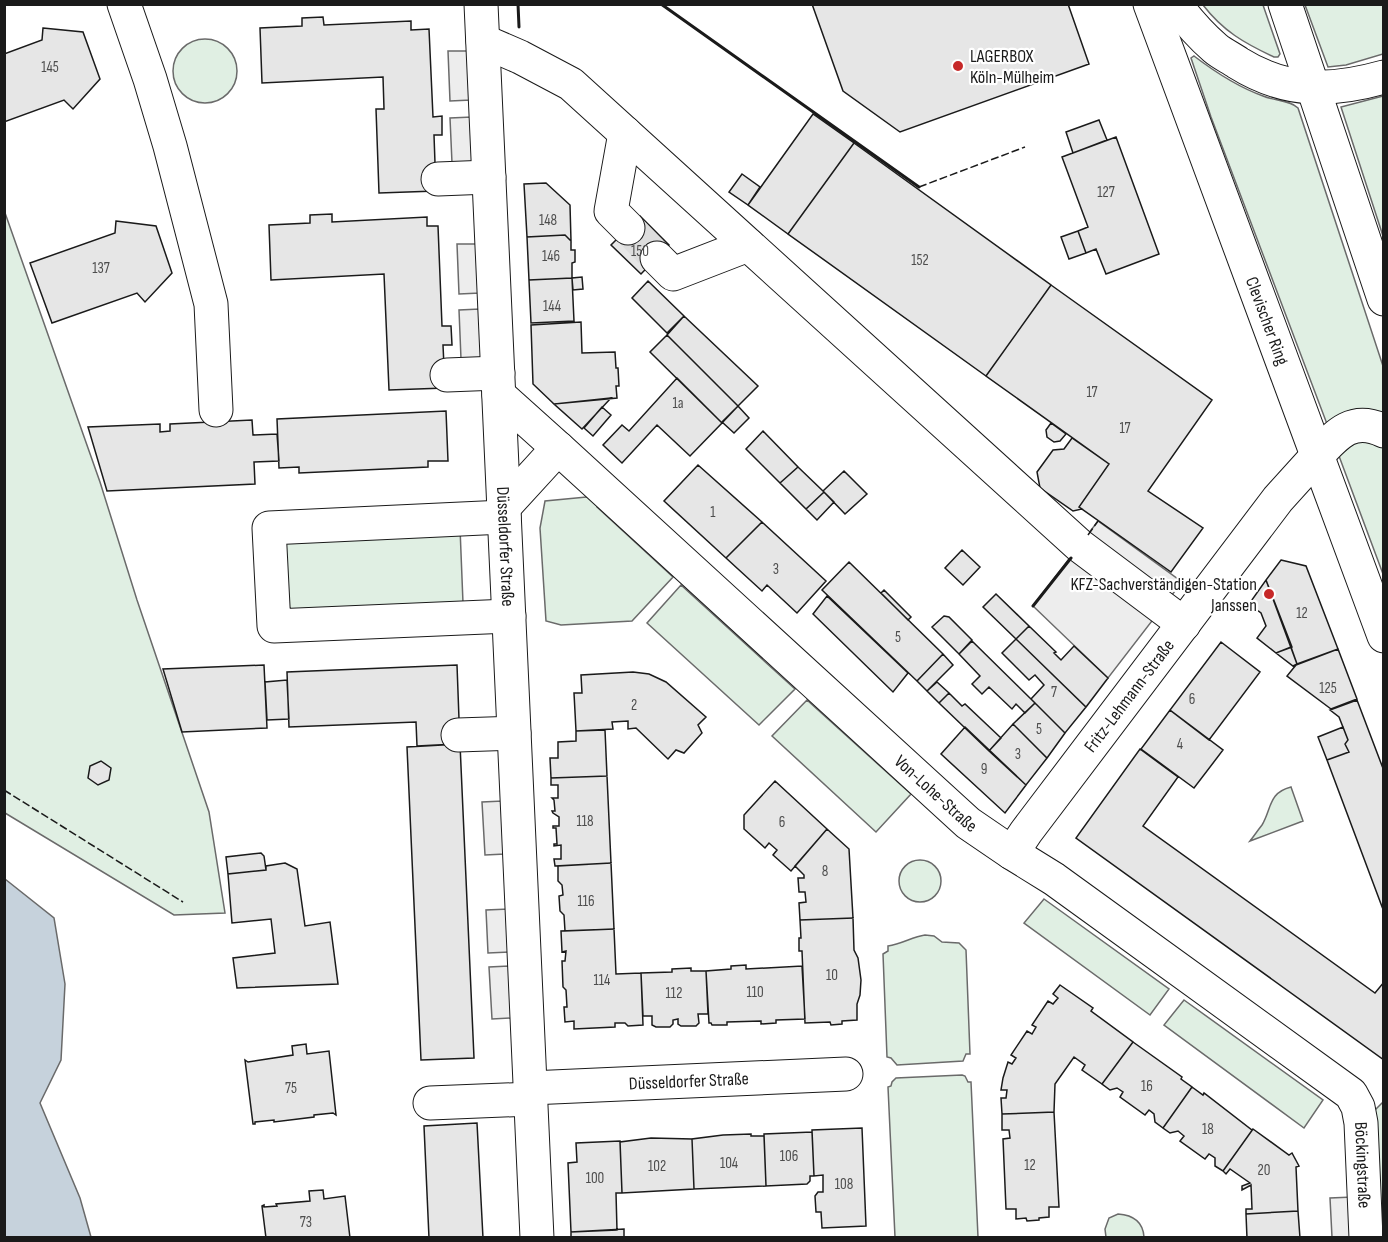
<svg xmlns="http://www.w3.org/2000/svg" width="1388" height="1242" viewBox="0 0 1388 1242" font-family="'Sofia Sans Condensed',sans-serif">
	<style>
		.green { fill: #e0efe3; stroke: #6a6a6a; stroke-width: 1.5 }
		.parking { fill: #ededed; stroke: #6a6a6a; stroke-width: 1.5 }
		.water { fill: #c6d2dc; stroke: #6a6a6a; stroke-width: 1.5 }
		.building { fill: #e6e6e6; stroke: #1a1a1a; stroke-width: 1.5 }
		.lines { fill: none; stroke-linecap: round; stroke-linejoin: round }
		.minor-tunnel { stroke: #ddd; stroke-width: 33; stroke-dasharray: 33 16; stroke-linecap: butt }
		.minor-casing { stroke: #1a1a1a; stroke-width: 35 }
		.major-casing { stroke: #1a1a1a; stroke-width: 35 }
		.minor { stroke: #fff; stroke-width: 33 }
		.major { stroke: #fff; stroke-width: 33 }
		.fence { stroke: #1a1a1a; stroke-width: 1.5; stroke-dasharray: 8 3; stroke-linecap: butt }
		.wall { stroke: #1a1a1a; stroke-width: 3 }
		.poi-dot { fill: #c62828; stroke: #fff; stroke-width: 2 }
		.labels { text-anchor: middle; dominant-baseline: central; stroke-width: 4.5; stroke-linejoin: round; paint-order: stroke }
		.number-label { font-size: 15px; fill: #4d4d4d }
		.poi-label { font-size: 18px; fill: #1a1a1a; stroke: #fff; text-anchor: start }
		.street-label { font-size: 18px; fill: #1a1a1a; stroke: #fff }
	</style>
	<rect width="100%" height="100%" fill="#fff"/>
	<!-- green -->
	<path class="green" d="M1203 5H1263L1280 54 1278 57H1274C1244 43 1223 31 1203 5Z
		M1305 5H1383V54L1346 65 1328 67Z
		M173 71a32 32 0 1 1 64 0a32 32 0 1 1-64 0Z
		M1194 56C1215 72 1238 87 1263 96 1275 101 1290 100 1298 108L1383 366V414C1363 405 1343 409 1327 424L1211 117 1191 58Z
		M1383 96H1384L1383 236 1341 107Z
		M4 210 100 482 137 600 209 812 225 913 174 915 5 813Z
		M1357 440 1383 445V574L1339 456Z
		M597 496 602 501 597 507 673 577 632 621 561 625 546 621 540 528 545 501Z
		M460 528 463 603 284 611 281 535Z
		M681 585 795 689 759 725 647 623Z
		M807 700 911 794 876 832 772 736Z
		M1291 787 1303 821 1250 841C1254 836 1258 830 1262 825 1272 808 1268 793 1291 787Z
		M899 881a21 21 0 1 1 42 0a21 21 0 1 1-42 0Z
		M1044 899 1169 989 1150 1015 1024 923Z
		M925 935 934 936 942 942 959 943 966 950 970 1054H966L963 1061 897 1065 891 1058 887 1057 883 954 888 951V946C902 944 912 937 925 935Z
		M1184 1000 1323 1100 1304 1128 1164 1025Z
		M962 1075 965 1076 968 1082H971L978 1237H895L888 1087 891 1086 892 1082 896 1078Z
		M1383 1102V1229H1379L1373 1112Z
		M1118 1214C1133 1215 1143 1222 1144 1237H1106L1105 1229 1109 1218Z"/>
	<!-- parking -->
	<path class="parking" d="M448 51H470L471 100 450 101Z
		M472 117 474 163H452L450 118Z
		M457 244H477L480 293 459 294Z
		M480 309 483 358 461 359 459 310Z
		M1098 521 1182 582 1108 678 1033 606Z
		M503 801 505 854 485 855 482 802Z
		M509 909 511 952 488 953 486 910Z
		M509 966 512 1018 492 1019 489 967Z
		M1353 1197 1354 1237H1332L1330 1198Z"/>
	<!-- water -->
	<path class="water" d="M5 879 54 918 65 984 61 1060 40 1103 80 1198 91 1237H5Z"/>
	<!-- building -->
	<path class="building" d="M812 4H1068L1089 64 900 132 843 91Z
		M323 17 324 25 411 21V30L429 29 433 117 442 116V135H434L436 191 379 193 376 109H384L383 77 262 83 260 28 302 26V18Z
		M43 28 83 32 100 79 73 109 64 100 4 122V54L42 40Z
		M813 114 854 143 788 234 748 205Z
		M1099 120 1107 140 1073 153 1066 132Z
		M1116 137 1159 254 1106 274 1096 249 1086 253 1078 231 1088 227 1062 157Z
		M854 143 1051 285 986 376 788 234Z
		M742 174 760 187 748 205 729 192Z
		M546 183 570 205 571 241 565 235 527 237 524 184Z
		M332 214V222L427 217V226H438L442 326H451L452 345H443L445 388 389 390 384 274 271 280 269 225 310 223V215Z
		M640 216 669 245 641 274 611 245Z
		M116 221 156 226 172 273 145 302 137 293 52 323 30 263 115 233Z
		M1078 231 1086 253 1069 259 1061 237Z
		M565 235 571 241V250H575V262L572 263V278L529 280 527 237Z
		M582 277 583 289 573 290 572 278Z
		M572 278 574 321 531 323 529 280Z
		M648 281 684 316 667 333 632 298Z
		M1051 285 1212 400 1148 491 1203 528 1171 572 1079 507 1109 464 986 376Z
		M684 316 758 386 738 406 667 335Z
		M581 322 582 353 615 352 616 368H618L619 386H616L617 398 554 404 533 384 531 325Z
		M667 335 738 406 722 423 650 352Z
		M677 378 722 423 690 456 657 425 622 463 603 445 622 425 629 431Z
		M611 398 582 429 554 404Z
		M738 406 749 418 734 433 722 422Z
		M602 407 611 415 593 436 584 428Z
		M446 411 448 461H428V467L299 473V467L279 468 277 419Z
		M252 420 253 435 277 434 279 461 254 462 255 484 107 491 88 427 160 424V432L170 431V424Z
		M1051 423 1066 434 1060 441 1054 442 1047 437 1046 430Z
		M763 431 798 467 780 483 746 449Z
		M1072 438 1109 464 1079 507 1082 509 1073 511 1040 488 1037 472 1053 450 1064 449Z
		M698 465 762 522 726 558 664 501Z
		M798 467 824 492 806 509 780 483Z
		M844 471 867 494 845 514 823 491Z
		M824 492 834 502 817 520 806 509Z
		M762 522 826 581 797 613 767 585 762 591 726 558Z
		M962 550 980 567 963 585 945 568Z
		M1281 560 1306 566 1338 649 1297 664 1266 580Z
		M849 562 943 654 917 681 822 590Z
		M1266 580 1292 647 1276 653 1257 638 1266 626 1261 613 1249 604Z
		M884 590 911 617 908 620 881 593Z
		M996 594 1029 626 1016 639 983 607Z
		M827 596 908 673 893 692 813 614Z
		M944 616 949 617 972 640 959 654 932 627Z
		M1029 626 1056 652 1054 653 1061 660 1074 646 1108 678 1086 707 1016 639Z
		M1016 639 1086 707 1065 733 1031 699 1044 685 1035 675 1029 680 1002 653Z
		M972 641 1035 703 1025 713 1016 704 1012 709 989 687 982 694 972 684 980 676 959 654Z
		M1221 642 1260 672 1209 740 1170 710Z
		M1291 647 1297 664 1293 666 1276 653Z
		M1338 649 1357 699 1331 709 1287 676 1296 665Z
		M943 654 953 665 927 691 917 681Z
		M264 665 267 728 182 732 163 669Z
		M457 665 459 719 456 744 417 746 416 722 289 727 287 672Z
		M633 672 649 674 666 682 706 717 698 725 702 733 684 753 676 750 668 759 636 728 628 729V721L612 722 613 729 576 731 574 693H582L581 675Z
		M287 680 289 719 267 720 265 682Z
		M937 682 949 693 939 703 927 691Z
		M949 693 962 706 965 704 1001 738 989 751 939 703Z
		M1357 700 1384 771V912L1327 760 1349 752 1345 744 1348 740 1339 717 1330 710Z
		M1035 703 1065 733 1047 758 1013 724Z
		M1170 710 1223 750 1194 788 1141 749Z
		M1013 724 1047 758 1026 785 989 751Z
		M965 727 1026 785 1005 813 941 754Z
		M1343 727 1348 740 1345 744 1349 752 1327 760 1318 737Z
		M605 730 607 776 551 778 550 758H558V742L576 741V731Z
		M460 744 474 1058 421 1060 407 747Z
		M1140 749 1178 777 1143 826 1375 993 1384 982V1060L1076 838Z
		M101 761 111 768 109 780 98 785 88 778 90 766Z
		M607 776 611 863 555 866 554 859H561V845L554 846V844H557L556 828H553V826H559V817L553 813 552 811H555L554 800 552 798H558V785H551V778Z
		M775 781 827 829 791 871 773 855 777 850 769 843 765 848 744 829V815Z
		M827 829 849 849 853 918 800 920 799 903 806 902 805 892H799L798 878H804V875L795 866Z
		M261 853 264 856 266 870 228 874 226 857Z
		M285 863 297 869 305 926 330 922 338 984 237 988 233 958 275 953 271 919 232 923 228 874 266 870V866Z
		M611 863 614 929 565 931 564 915 560 911 559 896 563 895 562 885 558 881V866Z
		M853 918 854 950 858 958 861 980 860 995 857 1004V1020L842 1021V1024L831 1025 830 1022 805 1023 802 951H799V938H801L800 920Z
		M614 929 616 974 641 973 643 1025 628 1026 625 1023H615V1027L574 1029V1021L565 1022 564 1007H567L566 990 563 987 562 961H565L566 951 562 952 561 931Z
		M746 965V969L802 966 805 1019 776 1020V1023L761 1024V1021L727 1022V1025H712L711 1023H709L706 971 731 969V966Z
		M691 968V971H706L708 1014H698L699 1023 696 1026H681L678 1024V1019L673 1020V1024L670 1027H656L652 1025V1016H643L641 973 672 972V969Z
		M1060 985 1093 1008 1091 1011 1133 1042 1102 1084 1082 1070 1085 1065 1074 1057 1055 1084 1054 1112 1002 1114 1001 1098H1006L1007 1090H1001L1003 1078 1008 1062 1012 1064 1016 1058 1011 1055 1027 1031 1032 1034 1036 1027 1032 1025 1048 1001 1053 1004 1058 998 1053 994Z
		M1133 1042 1182 1077 1181 1079 1192 1087 1163 1128 1155 1122 1154 1114 1149 1110 1145 1115 1120 1097 1123 1092 1117 1088 1110 1090 1102 1084Z
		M306 1044 307 1054 329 1051 336 1115 333 1113 314 1115V1117L274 1122V1120L255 1122V1124H253L245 1060 248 1062 293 1055 292 1046Z
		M1192 1087 1203 1095 1204 1093 1252 1130 1253 1129 1223 1171 1215 1166V1158L1209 1154 1205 1159 1180 1141 1184 1136 1178 1131 1170 1133 1163 1128Z
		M1054 1112 1059 1207H1049V1217L1039 1218V1220L1027 1221 1026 1218 1016 1219V1209H1006L1003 1139 1010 1138 1009 1130H1002V1114Z
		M477 1123 483 1238H429L424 1126Z
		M862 1128 866 1226 822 1228 821 1212H816L815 1196 818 1192H823V1175L814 1176 812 1130Z
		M1253 1129 1289 1155 1292 1153 1299 1166 1296 1167 1298 1211 1246 1214V1209H1252L1251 1185 1242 1190V1186L1250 1183 1230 1169 1226 1174 1223 1171Z
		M812 1132 814 1176H810V1181L807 1184 766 1186 764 1134Z
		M751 1134V1136H764L766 1186 694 1189 692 1139 723 1135Z
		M651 1138 692 1139 694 1189 622 1193 620 1142Z
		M620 1141 622 1193H616L617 1230 571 1232 568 1163 577 1162 576 1143Z
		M323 1190 324 1199 345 1196 350 1238H266L262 1206 264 1205V1207L277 1206 276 1204 310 1201 309 1191Z
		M1298 1211 1300 1238H1247L1246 1214Z
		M624 1229V1238H571V1232Z"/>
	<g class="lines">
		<!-- minor-tunnel -->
		<path class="minor-tunnel" d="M628 228 657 258"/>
		<defs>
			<g id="minor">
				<path d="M124 4 150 79 170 146 211 304 216 410"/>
				<path id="s1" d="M481 4 537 1238"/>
				<path d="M483 41 520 57 571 84 1080 546 1184 624"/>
				<path d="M625 133 611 211 628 228"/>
				<path d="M438 179 489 177"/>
				<path d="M657 258 673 274 748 245"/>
				<path d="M447 375 498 373"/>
				<path d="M499 395 558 448"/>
				<path id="s2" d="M504 507 558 448 968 823 1012 853 1054 879 1351 1094 1358 1107 1361 1123 1366 1238"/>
				<path d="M504 517 269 528 274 626 509 616"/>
				<path d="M458 735 514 733"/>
				<path id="s3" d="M1012 853 1026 832 1278 499 1316 457"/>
				<path id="s4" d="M530 1088 846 1074"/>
				<path d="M430 1103 531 1099"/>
			</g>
			<g id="major">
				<path id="s5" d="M1150 4 1384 636"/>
				<path d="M1175 4C1187 20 1200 35 1215 48 1222 54 1231 58 1238 63 1286 93 1331 92 1384 77"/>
				<path d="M1285 4 1384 299"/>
				<path d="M1316 457C1336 435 1352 415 1384 431"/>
			</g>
		</defs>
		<!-- minor casing -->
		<use href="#minor" class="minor-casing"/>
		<!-- major casing -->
		<use href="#major" class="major-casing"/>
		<!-- minor -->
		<use href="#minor" class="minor"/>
		<!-- major -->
		<use href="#major" class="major"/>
		<!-- fence -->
		<path class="fence" d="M919 187 1025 147
			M1088 535 1098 521
			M4 790 183 902"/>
		<!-- wall -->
		<path class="wall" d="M518 4 519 27
			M661 4 919 187
			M1033 606 1071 558"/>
	</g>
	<!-- markers -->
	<g class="poi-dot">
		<circle cx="958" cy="66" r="6"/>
		<circle cx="1269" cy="594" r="6"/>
	</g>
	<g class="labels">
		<!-- number labels -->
		<g class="number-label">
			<text x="50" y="67">145</text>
			<text x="1106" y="192">127</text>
			<text x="548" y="220">148</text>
			<text x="640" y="251">150</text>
			<text x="551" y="256">146</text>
			<text x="920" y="260">152</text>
			<text x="101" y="268">137</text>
			<text x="552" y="306">144</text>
			<text x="1092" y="392">17</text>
			<text x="678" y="403">1a</text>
			<text x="1125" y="428">17</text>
			<text x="713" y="512">1</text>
			<text x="776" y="569">3</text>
			<text x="1302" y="613">12</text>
			<text x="898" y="637">5</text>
			<text x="1328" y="688">125</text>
			<text x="1054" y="692">7</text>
			<text x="1192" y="699">6</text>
			<text x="634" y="705">2</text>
			<text x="1039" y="729">5</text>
			<text x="1180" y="744">4</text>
			<text x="1018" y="754">3</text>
			<text x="984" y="769">9</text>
			<text x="585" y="821">118</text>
			<text x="782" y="822">6</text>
			<text x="825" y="871">8</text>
			<text x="586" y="901">116</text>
			<text x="832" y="975">10</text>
			<text x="602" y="980">114</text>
			<text x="755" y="992">110</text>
			<text x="674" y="993">112</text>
			<text x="1147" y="1086">16</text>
			<text x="291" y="1088">75</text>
			<text x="1208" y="1129">18</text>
			<text x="789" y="1156">106</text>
			<text x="729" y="1163">104</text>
			<text x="1030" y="1165">12</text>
			<text x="657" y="1166">102</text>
			<text x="1264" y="1170">20</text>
			<text x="595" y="1178">100</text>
			<text x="844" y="1184">108</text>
			<text x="306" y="1222">73</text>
		</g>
		<!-- poi labels -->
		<g class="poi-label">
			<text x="970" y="56">LAGERBOX<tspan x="970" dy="21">Köln-Mülheim</tspan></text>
			<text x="1257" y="584" text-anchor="end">KFZ-Sachverständigen-Station<tspan x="1257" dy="21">Janssen</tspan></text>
		</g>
		<!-- street labels -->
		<g class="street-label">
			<text stroke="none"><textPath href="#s5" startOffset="338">Clevischer Ring</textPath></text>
			<text stroke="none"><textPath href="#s1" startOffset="543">Düsseldorfer Straße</textPath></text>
			<text stroke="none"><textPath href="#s3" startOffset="196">Fritz-Lehmann-Straße</textPath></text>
			<text stroke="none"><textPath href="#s2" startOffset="592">Von-Lohe-Straße</textPath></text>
			<text stroke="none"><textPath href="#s4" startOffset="159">Düsseldorfer Straße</textPath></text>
			<text stroke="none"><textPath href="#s2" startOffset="1178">Böckingstraße</textPath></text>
		</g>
	</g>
	<!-- border -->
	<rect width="1388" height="1242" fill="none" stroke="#1a1a1a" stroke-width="12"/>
</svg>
